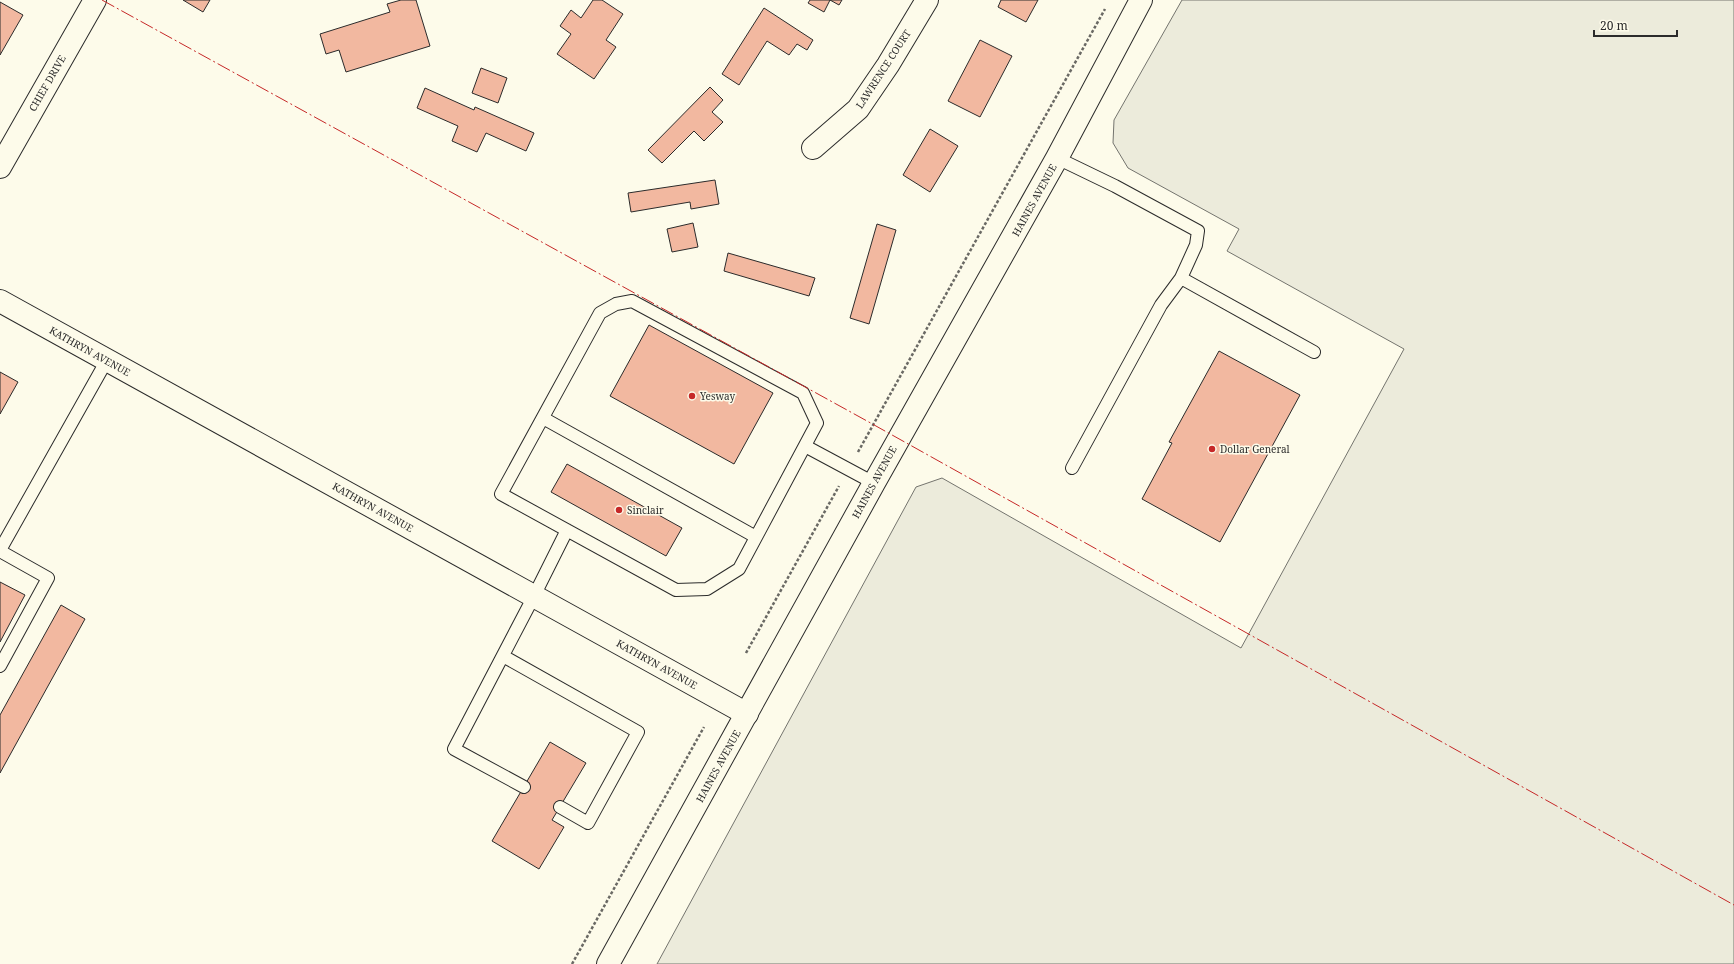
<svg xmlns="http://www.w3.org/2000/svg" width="1734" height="964" viewBox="0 0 1734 964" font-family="'Noto Serif',serif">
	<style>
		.green { fill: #ecebdb; stroke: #74746e }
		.building { fill: #f2b8a0; stroke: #2b2b2b }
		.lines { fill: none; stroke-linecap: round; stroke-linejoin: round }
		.lane-casing { stroke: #2b2b2b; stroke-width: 14 }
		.street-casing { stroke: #2b2b2b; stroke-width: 24 }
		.secondary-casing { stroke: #2b2b2b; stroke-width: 24 }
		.path { stroke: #6a6964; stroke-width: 2.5; stroke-dasharray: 3 2; stroke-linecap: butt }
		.lane { stroke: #fdfbea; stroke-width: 12 }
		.street { stroke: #fdfbea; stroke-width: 22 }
		.secondary { stroke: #fdfbea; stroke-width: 22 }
		.power { stroke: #c62828; stroke-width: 1; stroke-dasharray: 14 3 2 3; stroke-linecap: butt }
		.poi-dot { fill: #c62828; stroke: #fdfbea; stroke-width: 1.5 }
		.labels { text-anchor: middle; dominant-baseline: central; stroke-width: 3; stroke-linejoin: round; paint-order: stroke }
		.street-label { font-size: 10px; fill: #2b2b2b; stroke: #fdfbea }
		.poi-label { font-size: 10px; fill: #2b2b2b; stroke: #fdfbea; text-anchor: start }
	</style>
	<rect width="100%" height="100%" fill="#fdfbea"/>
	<!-- green -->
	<path class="green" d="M1182 0H1734V964H657L916 487 942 478 1241 648 1404 349 1227 251 1239 229 1128 168 1113 143 1114 120Z"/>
	<!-- building -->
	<path class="building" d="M183 0H210L203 12Z
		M401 0H416L430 46 346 72 339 50 326 54 320 34 390 12 387 4Z
		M593 0H602L623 14 606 40 616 47 594 79 557 54 571 34 560 26 571 10 581 18Z
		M810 0H842L839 5 830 0 824 12 808 3Z
		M1001 0H1038L1026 22 998 7Z
		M0 2 23 15 0 55Z
		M764 8 813 40 807 50 797 44 789 55 767 41 739 85 722 74Z
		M980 40 1012 56 980 117 948 101Z
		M481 68 507 78 498 103 472 93Z
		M710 87 723 100 712 112 723 122 704 141 694 131 662 163 648 150Z
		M425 88 474 110 475 107 534 133 526 151 486 133 477 152 452 141 458 126 417 108Z
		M930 129 958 146 930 192 903 175Z
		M715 180 719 204 691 209 690 202 631 212 628 193Z
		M693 223 698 247 672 252 667 229Z
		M877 224 896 230 869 324 850 318Z
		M728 253 815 278 809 296 724 271Z
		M649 325 773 393 734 464 610 396Z
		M1219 351 1300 395 1220 542 1142 499 1172 443 1169 442Z
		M0 372 18 382 0 414Z
		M567 464 682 528 666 556 551 492Z
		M0 582 25 595 0 642Z
		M61 605 85 619 0 773V715Z
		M550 742 586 763 552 820 564 827 539 869 492 841Z"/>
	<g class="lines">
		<defs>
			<path id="lane" d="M1057 158 1115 186 1198 231 1196 245 1181 278 1161 305 1072 468
				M1181 278 1314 352
				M632 301 803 393 817 423 739 569 707 589 676 590 501 494 600 313 616 304Z
				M543 418 756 537
				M805 446 874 483
				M0 550 107 360
				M0 551 48 578 0 666
				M503 656 638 732 588 823 560 807
				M524 787 454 749 534 596 567 530"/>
			<path id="street" d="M813 148 858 109 888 65 927 0
				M0 167 95 0
				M0 301 747 714"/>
			<path id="secondary" d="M608 964 874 483 1057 158 1141 0"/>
		</defs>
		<!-- lane casing -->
		<use href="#lane" class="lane-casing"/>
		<!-- street casing -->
		<use href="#street" class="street-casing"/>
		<!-- secondary casing -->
		<use href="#secondary" class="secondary-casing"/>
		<!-- path -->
		<path class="path" d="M858 452 1105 9
			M746 653 839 486
			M572 964 704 727"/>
		<!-- lane -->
		<use href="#lane" class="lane"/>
		<!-- street -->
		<use href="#street" class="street"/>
		<!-- secondary -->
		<use href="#secondary" class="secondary"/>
		<!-- power -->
		<path class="power" d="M102 0 867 421 1734 905"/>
	</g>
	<!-- markers -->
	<g class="poi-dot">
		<circle cx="692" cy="396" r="4"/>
		<circle cx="1212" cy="449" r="4"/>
		<circle cx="619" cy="510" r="4"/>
	</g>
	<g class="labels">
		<!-- street labels -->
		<g class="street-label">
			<text transform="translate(883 69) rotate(-57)">LAWRENCE COURT</text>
			<text transform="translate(47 83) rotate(-60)">CHIEF DRIVE</text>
			<text transform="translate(1034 200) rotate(-61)">HAINES AVENUE</text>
			<text transform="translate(90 351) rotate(29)">KATHRYN AVENUE</text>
			<text transform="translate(874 482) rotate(-61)">HAINES AVENUE</text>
			<text transform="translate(373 507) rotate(29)">KATHRYN AVENUE</text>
			<text transform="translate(657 664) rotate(29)">KATHRYN AVENUE</text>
			<text transform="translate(718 766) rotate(-61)">HAINES AVENUE</text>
		</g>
		<!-- poi labels -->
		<g class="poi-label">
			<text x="700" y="396">Yesway</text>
			<text x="1220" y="449">Dollar General</text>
			<text x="627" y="510">Sinclair</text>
		</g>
	</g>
	<!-- scale -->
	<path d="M1594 30v6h83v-6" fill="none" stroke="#2b2b2b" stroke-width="2"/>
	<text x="1600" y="30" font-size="12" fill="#2b2b2b" stroke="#fdfbea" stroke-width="3" paint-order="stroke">20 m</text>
</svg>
